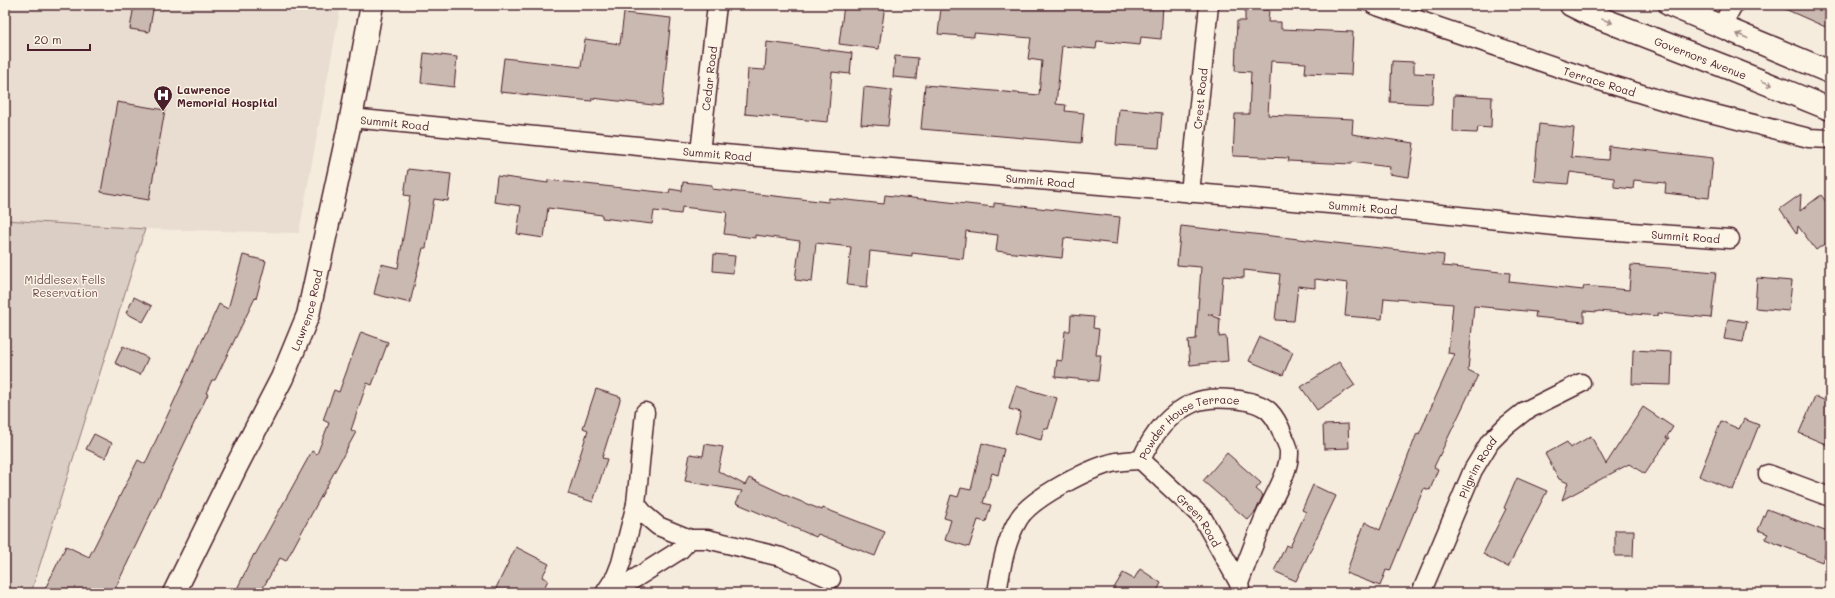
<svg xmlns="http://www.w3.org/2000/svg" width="1835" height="598" viewBox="0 0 1835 598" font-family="Mali,sans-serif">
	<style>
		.built { fill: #e8ddd0 }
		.green { fill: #dbcec4; stroke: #927678 }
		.building { fill: #cab9b1; stroke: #4a1f2b }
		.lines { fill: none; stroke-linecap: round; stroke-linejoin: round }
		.street-casing { stroke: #4a1f2b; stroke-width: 21 }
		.secondary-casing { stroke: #4a1f2b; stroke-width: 25 }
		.street { stroke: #fcf5e5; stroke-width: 18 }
		.secondary { stroke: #fcf5e5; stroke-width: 22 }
		.oneway { stroke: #a38a88 }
		.labels { text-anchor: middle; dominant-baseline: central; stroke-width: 3; stroke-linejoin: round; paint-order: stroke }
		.street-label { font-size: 11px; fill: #4a1f2b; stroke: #fcf5e5 }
		.poi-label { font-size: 11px; font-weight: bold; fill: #4a1f2b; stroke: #fcf5e5; text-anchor: start }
		.park-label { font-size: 11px; fill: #6e4b51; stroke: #fcf5e5 }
	</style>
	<rect width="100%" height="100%" fill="#f5ecde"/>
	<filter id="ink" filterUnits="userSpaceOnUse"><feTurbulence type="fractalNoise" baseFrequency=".025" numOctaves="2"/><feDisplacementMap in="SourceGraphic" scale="8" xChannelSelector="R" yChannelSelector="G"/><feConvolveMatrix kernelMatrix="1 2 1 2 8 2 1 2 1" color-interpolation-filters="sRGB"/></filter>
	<g filter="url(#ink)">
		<!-- built -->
		<path class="built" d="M5 5H341L299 233 145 229 5 220Z"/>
		<!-- green -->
		<path class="green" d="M5 220 145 229 31 593H5Z"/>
		<!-- building -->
		<path class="building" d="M134 5H154L149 32 130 29Z
			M844 5H885L879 49 839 44Z
			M956 5H1163L1161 39 1141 37 1140 45 1097 41 1096 49 1062 46 1056 104 1066 105 1065 111 1084 113 1081 143 921 129 925 85 1039 95 1042 61 1028 59 1031 38 974 33V37L938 34 941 8 956 9Z
			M1776 5H1830V29Z
			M1245 9 1269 10 1268 22H1281V29L1353 32 1351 75 1305 73 1306 63 1271 61 1268 115 1353 119 1352 134 1414 143 1409 177 1389 174 1390 167 1351 162V164L1288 161 1289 158 1233 156 1235 114H1249L1251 72 1235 71 1237 21H1245Z
			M624 13 671 18 662 106 592 98V101L500 92 504 58 581 67 585 39 620 44Z
			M767 42 852 53 850 74 832 72 828 122 745 114 748 69 765 70Z
			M424 53 457 57 454 87 421 83Z
			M895 56 918 58 916 79 893 77Z
			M1392 61 1414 62V73L1434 74 1432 104 1390 102Z
			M864 87 892 90 888 126 861 124Z
			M1454 95 1492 97 1491 128 1478 127 1477 133 1453 132Z
			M117 102 165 110 149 200 101 192Z
			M1119 109 1162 113 1159 148 1116 145Z
			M1539 124 1574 128 1571 157 1608 160 1609 146 1713 158 1709 198 1665 193 1666 183 1634 180 1633 189 1614 187V178L1570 172 1568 184 1534 181Z
			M408 169 451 174 448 201 434 199 426 248H423L410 303 374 294 381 264 398 268 410 196 404 195Z
			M497 176 548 183V180L669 193 670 189 682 191 683 182 712 185V189L828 202 829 198 884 204 885 195 994 207V203L1120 217 1117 244 1064 238 1062 258 996 251 998 235 966 231 963 259 912 253V256L870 251 867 287 847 285 851 247 816 243 812 282 795 280 800 241 755 235V238L724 234 727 212 682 207 681 214 654 211 652 224 602 218V215L548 208 544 238 517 234 521 206 494 202Z
			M1801 194 1800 211 1821 195 1830 207V240L1816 250 1798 226 1797 234 1780 209Z
			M1181 226 1444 255 1443 266 1510 273 1509 282 1583 290 1584 286 1629 290 1631 265 1716 272 1711 318 1658 313V316L1598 311V312L1584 311V322L1535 317 1536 312 1474 306 1468 370 1478 375 1434 467 1438 469 1430 490 1424 488 1390 571 1386 570 1380 586 1346 573 1365 522 1380 530 1417 433 1419 434 1455 354 1448 353 1453 304 1384 298 1382 319 1345 316 1348 283 1315 279V288L1298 286 1294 321 1275 320 1280 274 1244 270V278L1223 276 1220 315 1208 314 1220 319 1219 337 1226 336 1228 361 1190 365 1188 340 1196 339 1201 267 1177 265Z
			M714 254 735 256 733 273 713 271Z
			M243 255 266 261 256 299 255 298 215 380H212L206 393 208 394 113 593H43L66 546 89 557 138 460 145 464 219 304 228 309Z
			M1757 278 1792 281 1789 311 1755 308Z
			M134 297 152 306 143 322 126 313Z
			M1071 315 1094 317 1093 328 1099 329 1096 355H1101L1098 381 1055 377 1057 360 1062 361 1065 331H1070Z
			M1728 319 1747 322 1743 342 1724 339Z
			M361 332 388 342 372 385 367 383 351 430 356 432 286 561 280 558 260 593H235L254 554 255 555 312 451 317 454 329 423 323 420 334 390 339 392Z
			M1260 337 1293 352 1283 375 1249 361Z
			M123 346 148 358 140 375 115 363Z
			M1633 350 1672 352 1671 385 1632 384Z
			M1339 362 1355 385 1317 410 1301 387Z
			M1016 386 1057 398 1048 429 1044 428 1041 440 1015 433 1021 412 1009 409Z
			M596 389 621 397 602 458 607 459 593 502 568 494 588 430 583 428Z
			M1815 396 1830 403V446L1799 433Z
			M1643 407 1673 427 1666 438H1669L1645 474 1629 464 1562 500 1568 483 1559 479 1545 454 1567 442 1570 448 1591 436 1606 464Z
			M1744 419 1759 425 1733 490 1699 476 1721 421 1739 429Z
			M1348 424 1349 448 1324 449 1323 425Z
			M94 434 112 443 105 458 86 449Z
			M982 443 1004 449 998 475 992 473 983 503 991 505 986 522 978 520 969 547 945 540 951 520 944 518 951 495 958 497 961 488 971 490Z
			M705 444 723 447 718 471 745 485 749 478 792 498 822 510 823 508 885 532 875 556 818 534 816 537 736 503 742 491 685 481 690 454 703 456Z
			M1227 453 1261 483 1256 489 1263 495 1256 511 1248 520 1203 481Z
			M1517 478 1547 491 1508 567 1483 554 1506 509 1504 508Z
			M1313 485 1336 496 1296 581 1274 571 1286 545 1290 547 1306 512 1302 510Z
			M1767 509 1830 533V555L1825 553 1822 562 1765 539 1768 534 1758 530Z
			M1615 530H1634L1633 556H1615Z
			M516 547 549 564 542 577 548 580 542 593H505L496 588Z
			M1140 569 1161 583 1156 593H1111L1123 573 1134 579Z"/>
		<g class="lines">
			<defs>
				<g id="street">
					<path id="s1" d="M1374 5 1577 74 1671 103 1809 138 1830 139"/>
					<path d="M1721 27 1733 5"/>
					<path id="s2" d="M351 118 700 152 1402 210 1574 228 1730 239"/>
					<path id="s3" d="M700 152 717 5"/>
					<path id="s4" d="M1190 193 1209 5"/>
					<path d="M645 412 636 504 645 515 658 526 690 539"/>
					<path id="s5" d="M1141 460 1202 517 1239 583 1240 590"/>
					<path d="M1768 474 1830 497"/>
					<path d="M605 593 616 576 621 563 636 504"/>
					<path d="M612 593 680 550 690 539H707L781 557 831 579"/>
					<path id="s6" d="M997 593C1001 568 1005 542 1018 520 1030 498 1092 467 1116 462 1124 461 1133 460 1141 460 1152 435 1168 414 1193 403 1211 395 1255 398 1269 411 1276 418 1280 427 1283 435 1285 440 1289 447 1289 452 1290 471 1273 497 1266 514 1256 537 1248 560 1239 583"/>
					<path id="s7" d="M1421 593 1473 470 1490 442 1506 426 1525 411 1581 383"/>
				</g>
				<g id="secondary">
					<path id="s8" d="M1571 5 1589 14 1731 69 1830 109"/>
					<path d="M1670 5 1830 72"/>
					<path id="s9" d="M174 593 236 467 282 378 308 315 351 118 372 5"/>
				</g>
			</defs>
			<!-- street casing -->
			<use href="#street" class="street-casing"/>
			<!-- secondary casing -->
			<use href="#secondary" class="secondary-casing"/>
			<!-- street -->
			<use href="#street" class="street"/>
			<!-- secondary -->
			<use href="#secondary" class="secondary"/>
		</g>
		<!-- one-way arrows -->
		<defs><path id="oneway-shaft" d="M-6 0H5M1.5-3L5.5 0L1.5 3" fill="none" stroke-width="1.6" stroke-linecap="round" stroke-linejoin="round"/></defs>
		<g class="oneway">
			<use href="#oneway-shaft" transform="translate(1607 21) rotate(21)"/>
			<use href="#oneway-shaft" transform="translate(1742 36) rotate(-157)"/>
			<use href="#oneway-shaft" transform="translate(1767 83) rotate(22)"/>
		</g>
	</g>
	<!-- icons -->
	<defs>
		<symbol id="hospital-pin" viewBox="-11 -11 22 30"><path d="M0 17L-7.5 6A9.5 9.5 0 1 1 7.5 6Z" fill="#4a1f2b" stroke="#fcf5e5"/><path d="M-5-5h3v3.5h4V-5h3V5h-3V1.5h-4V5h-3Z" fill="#fff"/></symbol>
	</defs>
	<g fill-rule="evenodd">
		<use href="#hospital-pin" x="152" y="84" width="22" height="30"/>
	</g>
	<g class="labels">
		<!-- street labels -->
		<g class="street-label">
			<text stroke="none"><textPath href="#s8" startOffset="140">Governors Avenue</textPath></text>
			<text stroke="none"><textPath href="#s3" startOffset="74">Cedar Road</textPath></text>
			<text stroke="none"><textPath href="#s1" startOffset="238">Terrace Road</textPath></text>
			<text stroke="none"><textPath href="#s4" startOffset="95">Crest Road</textPath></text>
			<text stroke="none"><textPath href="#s2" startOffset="44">Summit Road</textPath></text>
			<text stroke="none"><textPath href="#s2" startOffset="368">Summit Road</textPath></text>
			<text stroke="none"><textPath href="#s2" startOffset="692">Summit Road</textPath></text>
			<text stroke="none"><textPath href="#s2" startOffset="1016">Summit Road</textPath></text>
			<text stroke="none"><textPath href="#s2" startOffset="1340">Summit Road</textPath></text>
			<text stroke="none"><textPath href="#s9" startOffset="313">Lawrence Road</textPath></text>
			<text stroke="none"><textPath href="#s6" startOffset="281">Powder House Terrace</textPath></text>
			<text stroke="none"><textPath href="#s7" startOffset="138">Pilgrim Road</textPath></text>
			<text stroke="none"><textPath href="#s5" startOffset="84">Green Road</textPath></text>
		</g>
		<!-- poi labels -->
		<g class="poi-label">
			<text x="177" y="89">Lawrence<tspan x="177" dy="13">Memorial Hospital</tspan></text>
		</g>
		<!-- park labels -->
		<g class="park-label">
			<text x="65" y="279">Middlesex Fells<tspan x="65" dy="13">Reservation</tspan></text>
		</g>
	</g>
	<!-- margin -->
	<rect width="1835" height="598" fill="none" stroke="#fcf5e5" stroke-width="20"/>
	<rect x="10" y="10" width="1815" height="578" fill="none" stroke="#4a1f2b" stroke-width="1.5" filter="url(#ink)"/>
	<!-- scale -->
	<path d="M28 44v6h62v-6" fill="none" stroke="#4a1f2b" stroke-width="2"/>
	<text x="34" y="44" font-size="12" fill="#4a1f2b" stroke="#fcf5e5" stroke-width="3" paint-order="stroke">20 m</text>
</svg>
